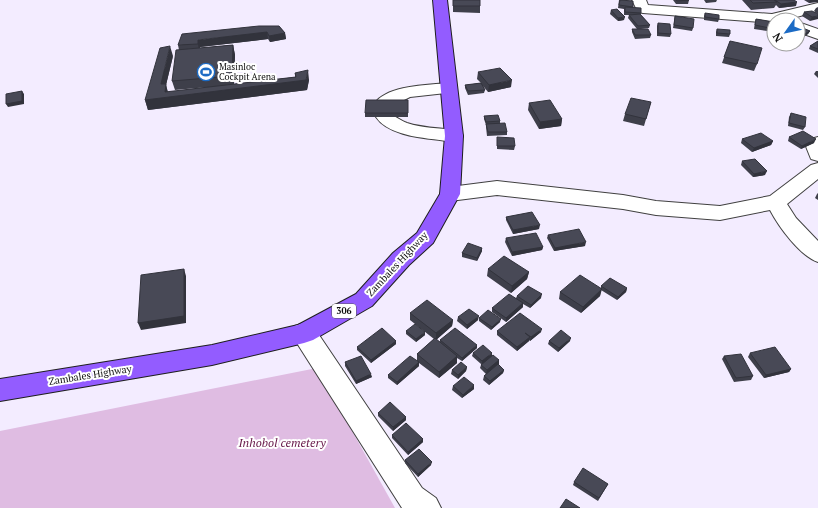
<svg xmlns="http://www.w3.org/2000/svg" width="818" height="508" viewBox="0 0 818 508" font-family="'PT Serif',serif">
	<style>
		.cemetery { fill: #dfbce2 }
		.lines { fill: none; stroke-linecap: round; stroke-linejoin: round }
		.minor-casing { stroke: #404040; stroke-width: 2 }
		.major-casing { stroke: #1e1e1e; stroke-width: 2 }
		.minor { fill: #fff; fill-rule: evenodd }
		.major { fill: #935cff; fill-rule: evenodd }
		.wall { fill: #3e3f4a }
		.shaded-wall { fill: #32333c }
		.building { fill: #484956; stroke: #32333c }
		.labels { text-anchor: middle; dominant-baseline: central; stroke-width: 4; stroke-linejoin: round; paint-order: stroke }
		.far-poi-label { font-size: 9px; fill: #0d0d0d; stroke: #fff; text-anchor: start }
		.shield { fill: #fff; stroke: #565656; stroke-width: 1 }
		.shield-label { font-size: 9px; font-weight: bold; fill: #0d0d0d }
		.street-label { font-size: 10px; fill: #0d0d0d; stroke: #fff }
		.near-park-label { font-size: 12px; font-style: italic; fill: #68194a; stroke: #fff }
	</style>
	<rect width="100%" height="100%" fill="#f3ecff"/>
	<!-- cemetery -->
	<path class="cemetery" d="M317 368 395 508H0V431Z"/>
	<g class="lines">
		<defs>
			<path id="minor" d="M632 0H646L648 5 772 14 818 3V11L786 20H774V23L643 13 638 12Z
				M798 22 818 29V39L798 32Z
				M449 83 455 84 457 88 455 92 410 97 390 107 384 108 378 107 375 103C388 85 429 85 449 83Z
				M385 112C393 114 399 120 407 123 422 128 439 128 454 130L461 132 463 136 461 140 454 142C431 138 390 138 376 117L379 113Z
				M818 137V161L811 159 805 144 807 140Z
				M818 163V179L787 204 796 218 818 241V262C800 256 779 227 770 210L720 220 656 215 623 209 497 195 450 201 443 199 440 194 443 189 450 187 497 181 623 195 656 201 720 206 770 196 811 165Z
				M304 323 313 326 422 488 436 498 441 508H402L295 340 292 333 295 326Z"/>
			<path id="major" d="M433 0H447L463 136 460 194 433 243 409 265 372 306 313 340 304 343 212 365 0 401V379L212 345 298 325 356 294 393 253 417 233 440 194 445 136Z"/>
		</defs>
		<!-- minor casing -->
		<use href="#minor" class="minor-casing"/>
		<!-- major casing -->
		<use href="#major" class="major-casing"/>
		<!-- minor -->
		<use href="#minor" class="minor"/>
		<!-- major -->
		<use href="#major" class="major"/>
	</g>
	<!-- wall -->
	<path class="wall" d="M453 0 480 6V13L453 12Z
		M619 0 633 1 632 7 641 13V15L650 25 649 28 641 29 651 35 650 38 635 39 632 32V29H637L628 18 629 15H624V9L618 8Z
		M673 0H689L688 4H676Z
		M704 0H717L716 2 706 3Z
		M742 0H794L796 6 779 8 776 5 774 8 751 10Z
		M804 0H818L809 3Z
		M818 7V14L814 11 816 8Z
		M611 10 624 20 618 21 610 14Z
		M804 12 818 14 810 21 802 16Z
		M705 13 719 19 718 22 704 20V16Z
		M675 16 693 28 692 31 673 28Z
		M756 19 774 22V32L754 29 755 22Z
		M658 23 671 34 670 37 657 36V26Z
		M279 26 285 33 286 39 270 42 268 39 200 47V48L233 45 235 55 234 84 295 77V73L309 80 307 90 148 110 145 100 173 56 166 85 168 92 208 87 175 90 172 81 179 50 178 45Z
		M798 26 810 31 808 34 800 39H798Z
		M717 29 730 34 729 37 716 36V32Z
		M730 41 757 64 754 71 722 63Z
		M818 41V53L809 49 810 46Z
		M816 71H818V78L814 74Z
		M478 72 511 87 488 92 483 86 485 90 484 93 468 95 465 88V85L481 83 477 79Z
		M408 100V117H365V113Z
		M651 102 644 126 623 121 625 114Z
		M529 103 562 119 561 126 539 129 528 110Z
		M791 113 805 127 803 130 788 126 789 117Z
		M484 116 500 121V124L507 132V135L487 136 486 127V125L484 119Z
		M497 137 515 146 514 150 497 149Z
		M789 137 814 143 801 149 788 141Z
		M742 139 773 141 771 145 752 152 741 143Z
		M742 161 765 175 753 177 741 165Z
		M818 193V200L815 198 817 194Z
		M506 217 539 229 513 234 506 220Z
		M548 235 585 246 554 251 547 238Z
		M506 238 543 247 542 250 512 256 505 242Z
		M482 248V251L477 261 462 257V253Z
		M488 269 529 272 527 279 511 293 487 276Z
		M601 286 627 288 626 292 617 300 601 290 600 296 581 313 559 299 560 292 601 288Z
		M517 296 541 298 530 308 523 304V307L506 322 492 312V308L516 298Z
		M410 313 453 320 452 326 436 340 440 342V340L477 348 462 361 457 358V363L439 378 419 363V366L397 385 388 378V375L417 361V354L434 339 410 320Z
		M458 317 478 320 467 329 457 321Z
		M479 318 500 322 491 330 479 321Z
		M406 331 425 335 416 342 406 334Z
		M497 331 541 332 530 341 529 340V341L517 351 497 335Z
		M396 341V344L371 363 357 350V347Z
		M549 341H570L558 352 548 344Z
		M473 353 492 356 499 360V364L498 365 504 370 503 373 489 385 483 380 484 376 486 374 480 368 481 365V364L472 356Z
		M750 353 791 369 789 372 764 378 748 357Z
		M724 356 753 376 751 380 734 382 722 359Z
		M345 362 372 377 356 384 345 366Z
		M467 367 466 371 458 379 451 374 452 370Z
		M453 386 474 389 462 398 452 390Z
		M378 413 406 417V420L393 431 378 416Z
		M392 435 423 439V442L408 455 392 438Z
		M405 460 431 465 418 477 405 463Z
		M574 482 608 484 598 501 573 485Z"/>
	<!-- shaded-wall -->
	<path class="shaded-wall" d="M810 0H818V2L809 3Z
		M797 2 796 6 779 8 781 4Z
		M818 16V19L810 21 812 17Z
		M625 17 624 20 618 21V18Z
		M810 31 808 34 800 39 801 36Z
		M267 32 268 39 200 47 199 51 198 44V40Z
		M285 33 286 39 270 42 269 36Z
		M233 45 235 55 234 85 232 76Z
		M170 46 173 56 166 85 168 94 306 80 308 70 309 80 307 90 148 110 145 100 161 84Z
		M512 80 511 87 488 92 489 85Z
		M22 91 24 94V104L8 107 6 104Z
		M562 119 561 126 539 129 540 122Z
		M816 139 814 143 801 149 802 146Z
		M773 141 771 145 752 152 754 148Z
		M767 171 765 175 753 177 754 174Z
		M540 225 539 229 513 234V230Z
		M586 242 585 246 554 251 555 248Z
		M543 247 542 250 512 256V252Z
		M482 248V251L477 261V258Z
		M184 269 186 276V323L141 330 138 323Z
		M529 272 527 279 511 293 512 286Z
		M627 288 626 292 617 300 618 297Z
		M602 289 600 296 581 313 583 307Z
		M542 294 541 298 530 308 531 305Z
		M523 303V307L506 322V318Z
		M479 316 478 320 467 329V325Z
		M501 319 500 322 491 330 492 327Z
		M453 320 452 326 436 340V333Z
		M542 329 541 332 530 341 531 337Z
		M425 332V335L416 342V339Z
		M530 337 529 341 517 351V347Z
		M571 338 570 341 558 352 559 348Z
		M396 341V344L371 363V360Z
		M477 345V348L462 361V358Z
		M492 353V357L482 365V361Z
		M457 356V363L439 378V372Z
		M499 360V364L486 374 487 370Z
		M419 362V366L397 385V382Z
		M467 367 466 371 458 379V375Z
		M791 369 789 372 764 378 766 375Z
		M504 370 503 373 489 385 490 381Z
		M371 374 372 377 356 384V381Z
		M474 385V389L462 398 463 395Z
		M406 417V420L393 431V427Z
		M423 439V442L408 455V452Z
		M432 462 431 465 418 477V474Z"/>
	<!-- building -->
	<path class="building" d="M453 0H480V6H453Z
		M620 0 633 1V7L619 5Z
		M676 0H689L677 1Z
		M750 0H774L777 2 753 3Z
		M775 0H794L797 2 781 4Z
		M625 7 641 8V13L625 12Z
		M617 9 625 17 618 18 611 10Z
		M812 11 818 14V16L812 17 804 12Z
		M705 13 719 15V19L705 17Z
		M640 14 650 25 638 26 629 15Z
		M675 16 694 19 693 28 674 25Z
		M756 19 774 22V29L755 25Z
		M658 23 670 24 671 34 658 33Z
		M259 26H279L285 33 269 36 267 32 198 40V44L178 45 182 34Z
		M798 26 810 31 801 36 798 35Z
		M632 29H648L651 35H635Z
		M717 29 730 30V34L717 33Z
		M730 41 762 48 757 64 724 57Z
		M818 41V49L810 46Z
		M233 45 232 76 172 81 176 50Z
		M170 46 161 84H166L165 92 296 77 295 73 308 70 306 80 145 100 160 48Z
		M500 68 512 80 489 85 478 72Z
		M481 83 485 90 468 91 465 85Z
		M22 91V101L6 104V94Z
		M631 98 651 102 646 119 625 114Z
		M366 100H408V113H365Z
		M550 100 562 119 540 122 529 103Z
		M791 113 806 117 805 127 789 123Z
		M498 115 500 121 486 122 484 116Z
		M505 123 507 132H488L486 124Z
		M803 131 816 139 802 146 789 137Z
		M761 133 773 141 754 148 742 139Z
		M497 137 514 138 515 146H497Z
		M755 159 767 171 754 174 742 161Z
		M532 212 540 225 513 230 506 217Z
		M579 229 586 242 555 248 548 235Z
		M536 233 543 247 512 252 506 238Z
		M468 243 482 248 477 258 462 253Z
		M504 256 529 272 512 286 488 269Z
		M184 269V316L138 323 141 275Z
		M580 275 602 289 583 307 560 292Z
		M610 278 627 288 618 297 601 286Z
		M528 286 542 294 531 305 517 296Z
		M509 294 523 303 506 318 492 308Z
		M427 300 453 320 436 333 410 313Z
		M469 309 479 316 467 325 458 317Z
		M488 310 501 319 492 327 479 318Z
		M520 313 542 329 531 337 525 333 530 337 517 347 497 331Z
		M415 324 425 332 416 339 406 331Z
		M382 328 396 341 371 360 357 347Z
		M455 328 477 345 462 358 440 340Z
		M561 330 571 338 559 348 549 341Z
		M435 338 457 356 439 372 417 354Z
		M483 345 492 353 482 361 473 353Z
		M775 347 791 369 766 375 750 353Z
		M741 354 753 376 736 378 724 356Z
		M493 355 499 360 487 370 481 365Z
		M361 356 371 374 356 381 345 362Z
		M410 356 419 362 397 382 388 375Z
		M461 362 467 367 458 375 452 370Z
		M498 364 504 370 490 381 484 376Z
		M464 377 474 385 463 395 453 386Z
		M390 402 406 417 393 427 378 413Z
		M406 423 423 439 408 452 392 435Z
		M419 449 432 462 418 474 405 460Z
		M583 468 608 484 599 498 574 482Z
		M566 499 580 508H560Z"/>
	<!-- icons -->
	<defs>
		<symbol id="stadium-ring" viewBox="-11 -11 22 22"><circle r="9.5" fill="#fff" stroke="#1c6bc5" stroke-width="1.5"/><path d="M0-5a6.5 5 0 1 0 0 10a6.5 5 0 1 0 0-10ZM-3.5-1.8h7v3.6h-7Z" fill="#1c6bc5"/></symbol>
	</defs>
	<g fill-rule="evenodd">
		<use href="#stadium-ring" x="196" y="62" width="20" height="20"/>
	</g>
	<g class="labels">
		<!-- far-poi labels -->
		<g class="far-poi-label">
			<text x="219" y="67">Masinloc<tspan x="219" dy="10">Cockpit Arena</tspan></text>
		</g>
		<!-- shield labels -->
		<rect class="shield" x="332" y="304" width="24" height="14" rx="3"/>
		<g class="shield-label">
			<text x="344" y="311">306</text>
		</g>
		<!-- street labels -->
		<g class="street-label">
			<text transform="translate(397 264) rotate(-47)">Zambales Highway</text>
			<text transform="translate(90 375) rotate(-9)">Zambales Highway</text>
		</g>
		<!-- near-park labels -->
		<g class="near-park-label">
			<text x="282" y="442">Inhobol cemetery</text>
		</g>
	</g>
	<!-- north arrow -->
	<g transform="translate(786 32) rotate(237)"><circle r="19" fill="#ffffff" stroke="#9e9e9e"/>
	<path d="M0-3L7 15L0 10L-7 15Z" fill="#1c6bc5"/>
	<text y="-6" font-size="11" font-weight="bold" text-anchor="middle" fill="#0d0d0d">N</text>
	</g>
</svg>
